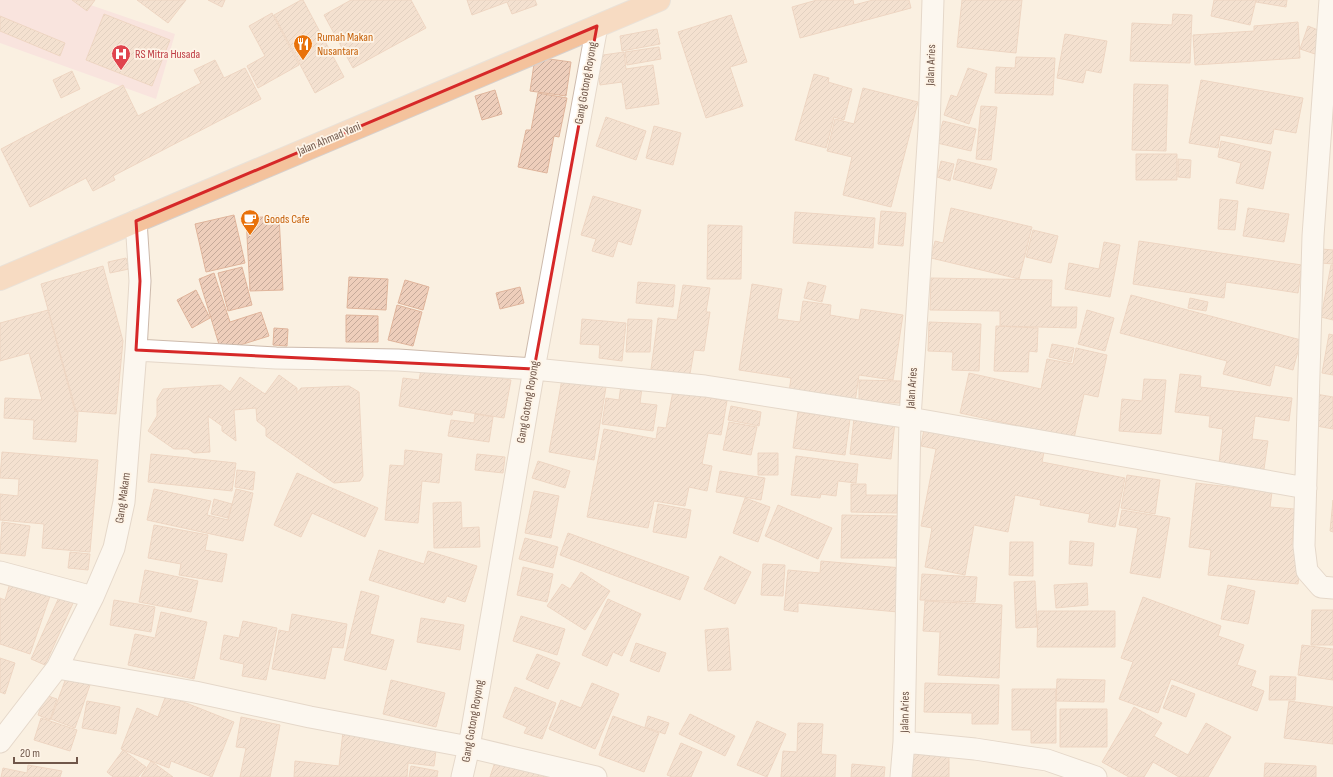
<svg xmlns="http://www.w3.org/2000/svg" width="1333" height="777" viewBox="0 0 1333 777" font-family="'Sofia Sans Condensed',sans-serif">
	<style>
		.medical { fill: #f8d5da }
		.building { fill: url(#building-hatch); stroke: #e0b59c }
		.lines { fill: none; stroke-linecap: round; stroke-linejoin: round }
		.minor-casing { stroke: #cdbaac; stroke-width: 23 }
		.trunk-casing { stroke: #d7d0cc; stroke-width: 24 }
		.minor { stroke: #fff; stroke-width: 21 }
		.trunk { stroke: #f4c29c; stroke-width: 22 }
		.marked { fill: none; stroke: #d62828; stroke-width: 3; stroke-linejoin: round }
		.labels { text-anchor: middle; dominant-baseline: central; stroke-width: 3.5; stroke-linejoin: round; paint-order: stroke }
		.food-label { font-size: 12px; fill: #c56008; stroke: #fef4e7; text-anchor: start }
		.health-label { font-size: 12px; fill: #be3a42; stroke: #fef4e7; text-anchor: start }
		.street-label { font-size: 12px; fill: #70574a; stroke: #fef4e7 }
	</style>
	<defs>
		<pattern id="building-hatch" width="6" height="6" patternUnits="userSpaceOnUse"><rect width="6" height="6" fill="#eecebb"/><path d="M-1 1l2-2M0 6l6-6M5 7l2-2" fill="none" stroke="#c5aa9a"/></pattern>
	</defs>
	<rect width="100%" height="100%" fill="#faf0e1"/>
	<!-- medical -->
	<path class="medical" d="M0 0H76L175 34 156 99 0 43Z"/>
	<!-- building -->
	<path class="building" d="M72 0H95L87 11Z
		M137 0H186L168 23Z
		M208 0H225L222 7Z
		M301 0H303L344 77 315 93 274 15Z
		M351 0H411L426 28 353 68 324 15Z
		M467 0H535L537 5 512 14 507 2 472 15Z
		M817 0H853L854 5 873 0H909L911 8 800 38 792 7Z
		M962 0H1022L1016 53 957 47Z
		M1214 0H1256L1250 25 1211 16Z
		M1256 0H1287L1286 7 1256 2Z
		M272 13 299 65 258 88 247 66 265 56 249 26Z
		M104 14 170 40 152 86 86 60Z
		M1173 14 1192 15 1190 63 1130 61 1132 23 1172 25Z
		M731 15 747 62 730 67 743 106 706 118 678 32Z
		M0 16 65 43 60 56 0 31Z
		M1298 22 1300 58 1195 65 1193 35 1254 31V26Z
		M1308 26 1323 32 1315 54 1300 49Z
		M657 29 660 44 622 51 620 36Z
		M1065 34 1107 41 1101 73 1086 70 1083 83 1057 78Z
		M659 47 661 59 627 65 625 52Z
		M624 52 626 69 653 65 659 104 626 109 622 82 600 85 596 56Z
		M535 57 571 62 566 96 530 91Z
		M1016 57 1055 58 1053 95 995 93 996 67 1015 68Z
		M215 60 224 78 245 68 261 99 113 176 115 180 93 191 86 178 30 207 1 149 123 85 138 116 201 83 194 70Z
		M968 68 987 74 969 124 944 115 951 95 957 97Z
		M72 71 80 89 61 98 53 80Z
		M814 74 829 78 828 82 852 89 844 120 834 117 826 148 795 140Z
		M1201 80 1303 98 1296 133 1274 129 1271 144 1220 135 1218 148 1189 143Z
		M1134 84 1168 85 1166 151 1132 150Z
		M863 88 918 102 891 207 843 195 852 157 827 151 835 119 854 124Z
		M495 90 502 114 482 120 475 96Z
		M538 93 567 98 559 137 554 136 547 173 518 167 526 130H531Z
		M981 106 997 107 991 160 976 159Z
		M606 117 646 131 636 160 596 146Z
		M943 121 976 129 971 151 937 143Z
		M654 126 681 133 673 165 646 158Z
		M1221 141 1271 152 1263 189 1236 183 1241 163 1218 157Z
		M1136 154H1177V180H1136Z
		M958 159 997 169 991 189 953 179Z
		M1178 159 1191 160 1190 178 1178 177Z
		M941 161 954 164 950 181 937 177Z
		M593 196 641 210 631 245 618 241 613 257 592 251 596 239 581 235Z
		M1220 199 1238 201 1235 230 1218 229Z
		M951 208 1032 227 1019 279 931 258 935 241 943 243Z
		M1248 208 1289 214 1284 242 1243 236Z
		M881 211 906 213 903 246 878 244Z
		M795 212 875 218 873 248 793 243Z
		M234 215 245 263 206 272 195 224Z
		M279 216 283 290 250 291 246 218Z
		M708 225 742 226 741 279H707Z
		M1033 230 1058 236 1051 263 1026 257Z
		M1139 241 1302 265 1298 293 1226 282 1224 298 1133 284Z
		M1104 242 1120 245 1110 297 1065 289 1069 263 1099 269Z
		M1322 249 1333 250V264L1321 263Z
		M126 258 129 269 110 273 108 262Z
		M1331 265H1333V320L1321 317Z
		M103 266 123 341 116 414 76 411 41 284Z
		M242 267 252 305 228 311 218 273Z
		M214 273 230 322 261 312 269 336 221 351 199 279Z
		M349 277 388 279 386 310 347 308Z
		M931 278 1052 280 1051 307H1077L1076 328 1000 326V311L930 310Z
		M405 280 429 287 423 310 398 303Z
		M638 282 675 285 673 307 636 303Z
		M808 282 826 286 822 302 804 298Z
		M752 284 782 289 777 319 800 322 803 301 831 305 830 315 859 320 861 309 903 315 893 380 859 375 855 402 789 392 791 378 739 370Z
		M683 285 710 288 706 312H710L704 351 694 350 690 374 651 369 658 318 677 320Z
		M520 287 524 303 500 309 496 293Z
		M196 290 210 318 192 328 177 300Z
		M1131 295 1301 340 1293 370 1275 365 1270 386 1223 374 1227 361 1120 333Z
		M1190 298 1208 302 1206 311 1188 308Z
		M397 305 422 312 413 346 388 340Z
		M48 310 75 411 78 412 76 442 33 439 34 420 4 418 5 398 42 400 29 353 0 361V323Z
		M1087 310 1114 318 1105 351 1078 344Z
		M346 315 378 316V342H346Z
		M582 319 626 323 622 361 599 358 600 345 580 344Z
		M628 319 652 320 650 352H626Z
		M929 322 981 324 979 371 952 370 953 352 928 351Z
		M996 326 1038 328 1037 352 1029 351 1028 372 994 371Z
		M274 328 288 329 287 346 273 345Z
		M1329 334 1333 335V375L1322 373Z
		M1052 344 1074 348 1071 362 1049 357Z
		M1076 348 1107 355 1098 397 1084 394 1074 438 960 413 969 373 1041 389 1047 359 1073 364Z
		M422 365 511 380 504 418 453 410 452 415 399 406 403 378 419 380Z
		M1180 374 1201 376 1200 387 1292 398 1289 421 1255 416 1252 439 1268 441 1264 469 1219 463 1223 429 1209 427 1210 416 1175 412Z
		M279 375 297 388V393L301 388 349 386 359 392 363 476 360 481 334 483 266 436V428L257 421 256 408 234 410 236 441 222 431V426L208 416 210 452 194 453 188 449H174L148 431 157 416V399L163 389 221 385 230 392 240 377 265 394Z
		M562 379 606 387 594 460 549 452Z
		M1144 379 1166 380 1161 434 1119 431 1122 399 1142 401Z
		M859 380 901 381 900 403 859 402Z
		M621 385 642 388 640 403 657 405 653 431 602 424 606 398 619 400Z
		M673 391 727 401 721 435 708 433 702 464 712 466 707 491 689 487 685 506 654 501 648 528 587 517 604 429 656 439 658 427 666 428Z
		M1316 394 1333 397V429L1311 425Z
		M731 406 761 412 759 426 728 420Z
		M798 412 850 419 845 455 793 448Z
		M475 414 493 417 489 442 448 436 451 420 474 423Z
		M854 418 895 422 891 459 850 454Z
		M729 422 757 427 751 455 723 450Z
		M924 429 1044 452 1042 462 1125 478 1115 527 1088 522 1090 514 1040 505 1041 500 1015 495 1008 532 974 525 965 575 925 567 932 528 921 526 936 449 921 446Z
		M405 450 442 454 439 483 422 481 418 523 385 520 390 465 404 466Z
		M2 452 98 460 90 552 42 548 44 524 0 520V494L18 496 19 479 0 478Z
		M758 453H778V475H758Z
		M151 454 236 463 232 491 148 482Z
		M477 454 505 457 503 473 475 470Z
		M796 456 858 464 856 483 838 481 836 496 821 494 820 498 791 495Z
		M538 461 570 471 565 488 532 478Z
		M237 470 255 472 253 490 235 487Z
		M720 471 765 478 761 500 716 492Z
		M297 473 378 508 365 537 312 513 301 537 274 525Z
		M1127 475 1160 480 1155 514 1121 508Z
		M1196 483 1272 492 1270 507 1295 509 1292 544 1302 545 1298 584 1208 575 1211 550 1189 547Z
		M851 484H866V495H897V513L851 512Z
		M154 489 211 501 207 515 228 520 236 489 253 493 243 541 147 520Z
		M534 491 559 496 551 538 525 533Z
		M745 498 770 507 758 542 733 533Z
		M214 499 232 504 228 518 211 514Z
		M1333 500V532L1330 531Z
		M461 502 462 528 479 527 480 547 434 548 433 503Z
		M658 504 691 510 686 538 653 532Z
		M778 505 832 528 818 559 765 536Z
		M1122 510 1170 518 1160 578 1130 573 1138 528 1119 525Z
		M842 515 900 516V558H841Z
		M2 522 30 526 25 556 0 553Z
		M154 525 208 535 205 550 227 554 222 582 179 575 181 564 148 558Z
		M568 533 689 577 680 600 560 555Z
		M525 538 558 547 553 568 519 559Z
		M1070 541 1094 543 1092 566 1069 564Z
		M1010 542H1033V576L1009 575Z
		M379 550 424 564 428 551 477 566 465 602 447 596 444 603 369 580Z
		M70 552 90 554 88 570 68 568Z
		M720 556 751 572 735 604 704 589Z
		M821 561 902 568 898 612 798 603V612L784 610 788 570 820 573Z
		M763 564 785 565 783 596 761 595Z
		M523 567 553 574 547 602 517 595Z
		M145 570 198 581 191 612 139 602Z
		M581 572 610 591 585 630 547 606 562 584 570 589Z
		M922 574 977 577 975 602 920 600Z
		M1035 581 1037 627 1016 628 1014 582Z
		M10 583 50 596 30 654 0 644V598L5 600Z
		M1087 583 1088 605 1056 608 1054 585Z
		M1228 585 1255 591 1248 624 1221 619Z
		M361 591 379 596 370 634 394 640 386 670 344 660Z
		M60 595 74 601 45 665 31 659Z
		M1143 597 1221 626 1218 636 1244 645 1237 665 1256 671 1251 686 1264 691 1257 711 1171 679 1158 713 1119 699 1133 662 1121 658Z
		M608 599 641 614 622 656 613 652 607 666 582 655Z
		M114 600 155 607 151 632 110 625Z
		M925 601 1002 605 999 678 938 675 940 632 923 631Z
		M1312 610H1333V645H1311Z
		M1038 611H1115V647H1037Z
		M161 612 207 622 194 679 128 665 135 634 155 638Z
		M292 614 347 624 343 648 332 647 325 679 272 669 279 630 289 632Z
		M521 616 565 629 557 655 513 641Z
		M421 618 464 625 460 650 417 642Z
		M243 621 277 628 266 680 242 676 244 664 220 659 224 635 239 638Z
		M728 628 731 670 708 671 705 630Z
		M636 643 666 653 659 672 630 661Z
		M1302 645 1333 649V680L1298 675Z
		M537 654 560 663 548 689 526 679Z
		M0 658 15 663 5 694 0 692Z
		M1270 676 1296 677 1295 700H1269Z
		M66 678 90 685 75 728 51 719Z
		M1057 679 1105 680 1104 702 1056 701Z
		M391 680 445 693 436 727 383 714Z
		M592 683 619 694 595 749 549 729 561 700 581 708Z
		M925 683 999 685 998 724H972V713L924 712Z
		M1172 685 1195 694 1186 717 1163 708Z
		M515 687 556 703 542 739 524 733 527 727 503 717Z
		M1012 689H1056V743H1031V730H1012Z
		M45 695 57 699 50 720 38 715Z
		M166 695 234 722 212 777 171 761 169 768 121 749 137 708 158 717Z
		M87 701 120 707 116 734 82 728Z
		M1289 701 1333 707V744L1284 738Z
		M1134 707 1162 723 1154 736 1188 755 1206 723 1231 737 1208 777H1179L1153 762 1144 777H1129L1102 762Z
		M1060 709H1107V747H1060Z
		M690 714 735 736 725 756 679 734Z
		M613 716 659 733 644 772 599 755Z
		M648 716 669 723 665 734 645 727Z
		M241 717 280 725 270 777H240L246 748 236 747Z
		M41 718 77 730 70 751 34 740Z
		M757 721 786 734 767 777 737 765Z
		M798 723 823 724 821 754 836 755 835 777H781L783 751 797 752Z
		M343 732 437 743 434 766 408 763 407 777H294L295 761 339 766Z
		M681 743 702 752 691 777H672L667 775Z
		M910 749H949V777H910Z
		M123 750 146 767 138 777H113L107 772Z
		M496 759 560 777H490Z
		M151 761 173 777H141Z
		M1265 763 1316 766V777H1264Z
		M852 764 885 767 884 777H851Z
		M28 765 62 771 60 777H1L3 768 27 773Z
		M411 766 438 771 437 777H409Z"/>
	<g class="lines">
		<defs>
			<path id="minor" d="M1330 0 1313 236 1304 546 1307 571 1321 587 1333 588
				M136 350 276 358 398 360 534 369 705 386 910 418 1306 488
				M0 572 93 597
				M57 668 195 692 310 717 469 747 596 777
				M0 742 57 668 93 597 114 548 124 502 136 350 140 281 136 221
				M904 742 975 749 1047 760 1096 777
				M462 777 469 747 534 369 597 26
				M901 777 904 742 910 418 929 129 933 0"/>
			<path id="trunk" d="M0 279 659 0"/>
		</defs>
		<!-- minor casing -->
		<use href="#minor" class="minor-casing"/>
		<!-- trunk casing -->
		<use href="#trunk" class="trunk-casing"/>
		<!-- minor -->
		<use href="#minor" class="minor"/>
		<!-- trunk -->
		<use href="#trunk" class="trunk"/>
	</g>
	<!-- marked area -->
	<path d="M0 0H1333V777H0ZM597 26 534 369 136 350 140 281 136 221Z" fill="#faf0e1" fill-opacity=".55" fill-rule="evenodd"/>
	<path class="marked" d="M597 26 534 369 136 350 140 281 136 221Z"/>
	<!-- icons -->
	<defs>
		<symbol id="restaurant-pin" viewBox="-11 -11 22 30"><path d="M0 17L-7.5 6A9.5 9.5 0 1 1 7.5 6Z" fill="#e8710a" stroke="#fef4e7"/><path d="M-5-6h1v4h1v-4h1v4h1v-4h1v5L-1.5 .5V6h-2V.5L-5-1ZM5-6V6H3V1.5H1.5Q1.5-4 5-6Z" fill="#fff"/></symbol>
		<symbol id="hospital-pin" viewBox="-11 -11 22 30"><path d="M0 17L-7.5 6A9.5 9.5 0 1 1 7.5 6Z" fill="#e0444e" stroke="#fef4e7"/><path d="M-5-5h3v3.5h4V-5h3V5h-3V1.5h-4V5h-3Z" fill="#fff"/></symbol>
		<symbol id="cafe-pin" viewBox="-11 -11 22 30"><path d="M0 17L-7.5 6A9.5 9.5 0 1 1 7.5 6Z" fill="#e8710a" stroke="#fef4e7"/><path d="M-5.5-4.5H6V0H3Q3 3.5 0 3.5H-2.5Q-5.5 3.5-5.5 0ZM3-3.2v2h1.7v-2ZM-6 4.5H4V6H-6Z" fill="#fff"/></symbol>
	</defs>
	<g fill-rule="evenodd">
		<use href="#restaurant-pin" x="292" y="33" width="22" height="30"/>
		<use href="#hospital-pin" x="110" y="43" width="22" height="30"/>
		<use href="#cafe-pin" x="239" y="208" width="22" height="30"/>
	</g>
	<g class="labels">
		<!-- food labels -->
		<g class="food-label">
			<text x="317" y="37">Rumah Makan<tspan x="317" dy="14">Nusantara</tspan></text>
			<text x="264" y="219">Goods Cafe</text>
		</g>
		<!-- health labels -->
		<g class="health-label">
			<text x="135" y="54">RS Mitra Husada</text>
		</g>
		<!-- street labels -->
		<g class="street-label">
			<text transform="translate(931 65) rotate(-88)">Jalan Aries</text>
			<text transform="translate(586 83) rotate(-80)">Gang Gotong Royong</text>
			<text transform="translate(329 139) rotate(-23)">Jalan Ahmad Yani</text>
			<text transform="translate(912 388) rotate(-86)">Jalan Aries</text>
			<text transform="translate(528 402) rotate(-80)">Gang Gotong Royong</text>
			<text transform="translate(123 498) rotate(-82)">Gang Makam</text>
			<text transform="translate(905 712) rotate(-89)">Jalan Aries</text>
			<text transform="translate(473 721) rotate(-80)">Gang Gotong Royong</text>
		</g>
	</g>
	<!-- scale -->
	<path d="M14 757v6h63v-6" fill="none" stroke="#70574a" stroke-width="2"/>
	<text x="20" y="757" font-size="12" fill="#70574a" stroke="#fef4e7" stroke-width="3" paint-order="stroke">20 m</text>
</svg>
